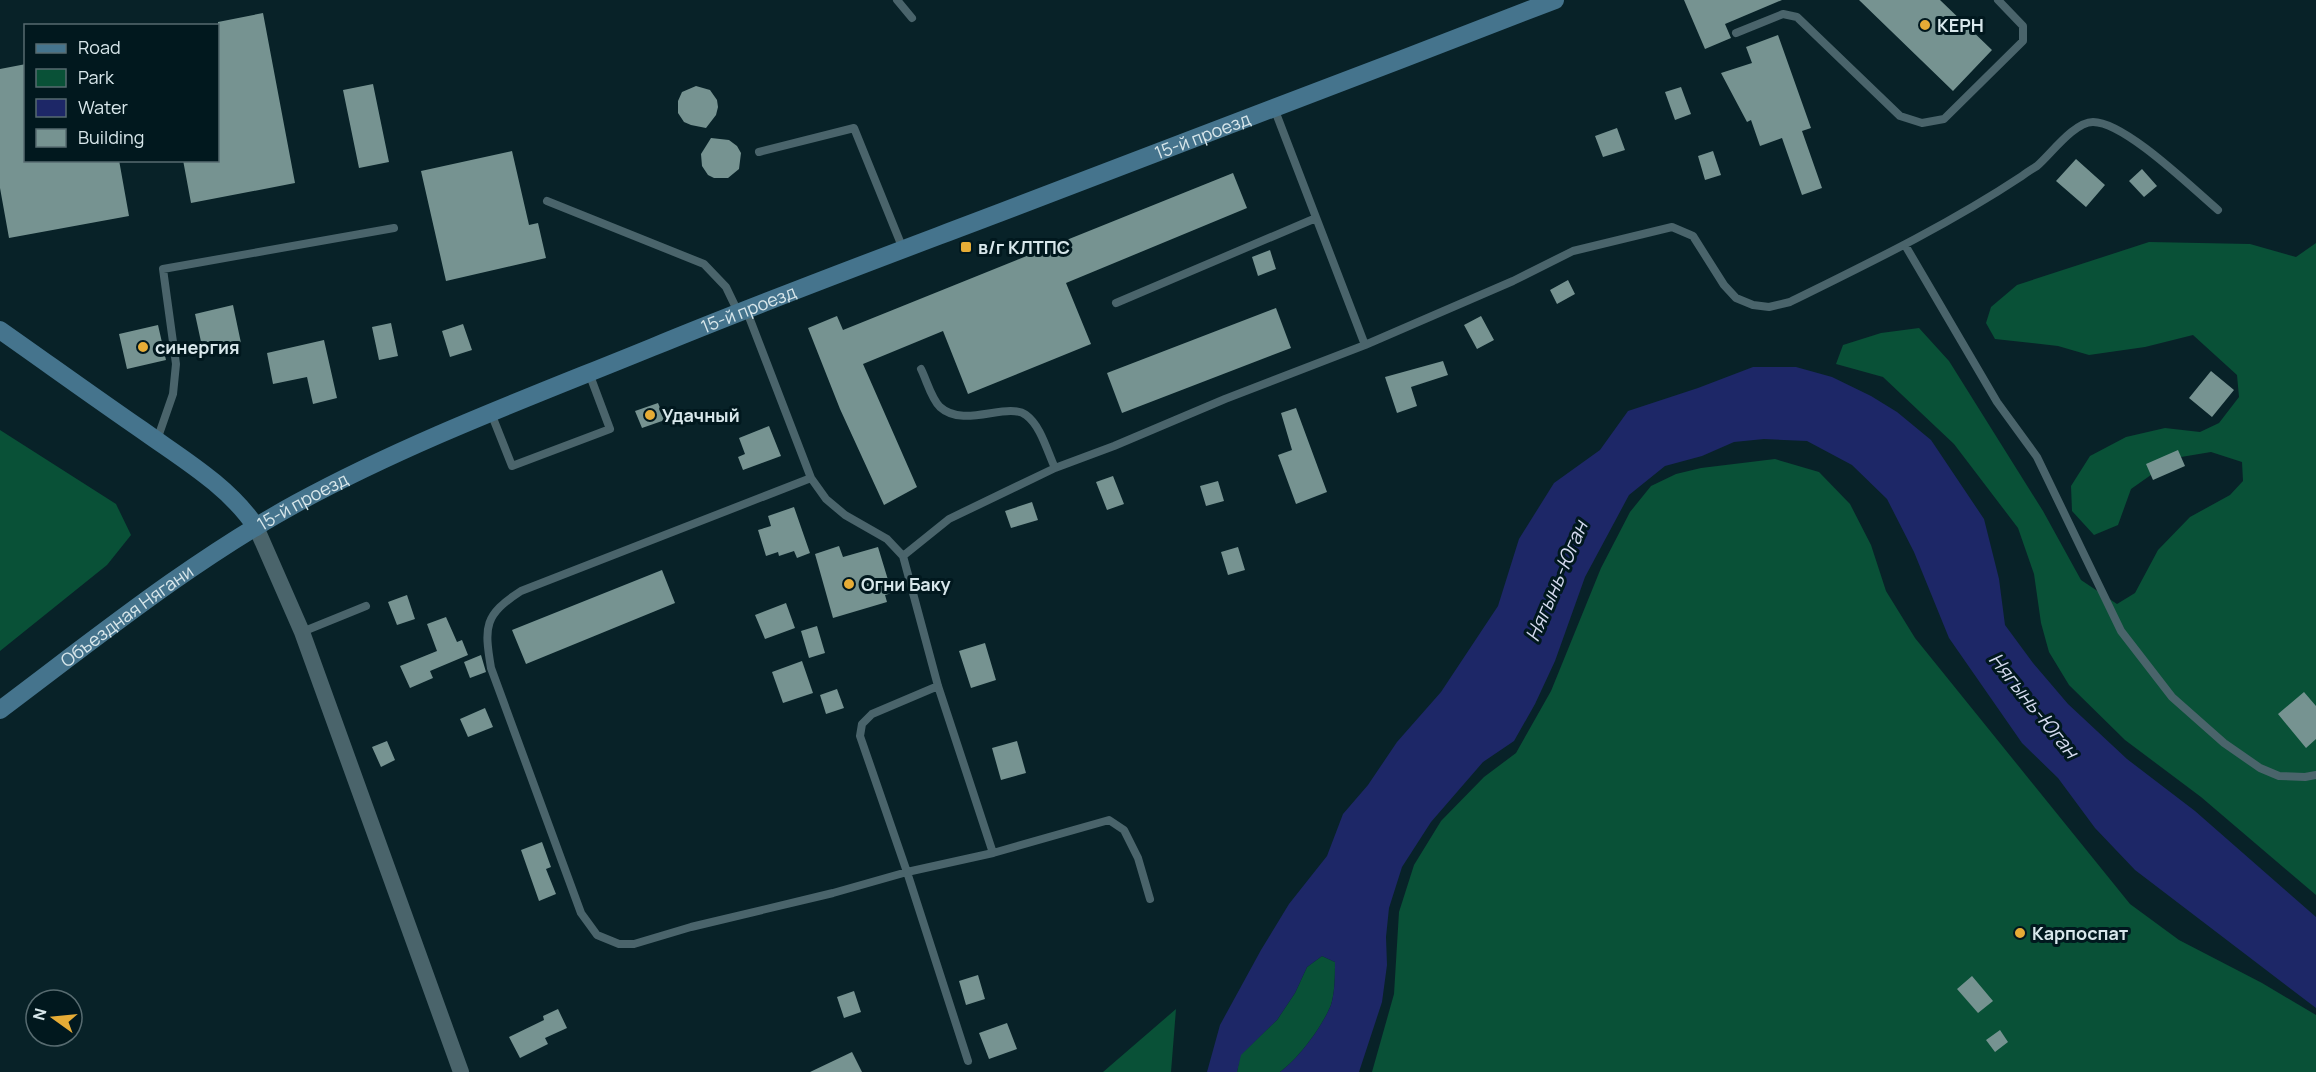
<svg xmlns="http://www.w3.org/2000/svg" width="2316" height="1072" viewBox="0 0 2316 1072" font-family="Manrope,sans-serif">
	<style>
		.green { fill: #095137 }
		.water { fill: #1d2767 }
		.building { fill: #769391 }
		.lines { fill: none; stroke-linecap: round; stroke-linejoin: round }
		.lane { stroke: #4a646b; stroke-width: 8 }
		.street { stroke: #4a646b; stroke-width: 16 }
		.secondary { stroke: #45748d; stroke-width: 18 }
		.poi-dot { fill: #e6ac36; stroke: #01181e; stroke-width: 2 }
		.labels { text-anchor: middle; dominant-baseline: central; stroke-width: 6; stroke-linejoin: round; paint-order: stroke }
		.poi-label { font-size: 18px; font-weight: bold; fill: #d8e7eb; stroke: #01181e; text-anchor: start }
		.street-label { font-size: 18px; fill: #d8e7eb; stroke: #01181e }
		.water-label { font-size: 20px; font-style: italic; fill: #d4daee; stroke: #01181e }
	</style>
	<rect width="100%" height="100%" fill="#082228"/>
	<!-- green -->
	<path class="green" d="M2149 242 2250 244 2296 257 2316 243V895L2201 797 2125 740 2069 685 2049 652 2041 623 2034 574 2018 528 1954 444 1883 377 1836 364 1843 345 1881 333 1919 328 1949 361 2043 511 2081 580 2117 604 2135 593 2158 550 2190 517 2230 495 2243 481 2242 462 2211 452 2175 458 2131 489 2118 525 2094 535 2072 511 2071 486 2090 456 2126 437 2165 428 2200 432 2219 423 2239 397 2237 375 2193 335 2145 347 2089 355 2058 346 1995 339 1986 323 1991 307 2017 285Z
		M0 430 116 504 131 535 107 565 0 651Z
		M1775 459 1819 472 1850 504 1871 545 1886 591 1915 638 2130 904 2179 940 2262 983 2316 1015V1072H1372L1394 994 1399 912 1414 865 1441 821 1484 777 1516 753 1551 691 1601 568 1630 512 1651 486 1676 474 1701 468Z
		M1322 956 1335 962C1335 976 1335 992 1331 1005 1322 1027 1299 1058 1280 1072H1237L1240 1055 1277 1020 1295 993 1307 967Z
		M1176 1009 1171 1072H1103Z"/>
	<!-- water -->
	<path class="water" d="M1753 367H1796L1832 377 1871 396 1897 412 1931 440 1984 519 1999 579 2005 625 2033 663 2068 704 2127 759 2195 811 2316 917V1008L2135 870 2095 828 2058 778 2022 743 1949 638 1914 552 1887 499 1852 465 1807 441 1764 439 1734 442 1702 456 1665 466 1629 495 1585 577 1555 661 1535 704 1514 741 1483 762 1431 822 1402 867 1389 908 1386 937 1387 965 1382 1002 1359 1072H1280C1299 1058 1322 1027 1331 1005 1335 992 1335 976 1335 962L1322 956 1307 967 1295 993 1277 1020 1241 1055 1237 1072H1207L1220 1025 1261 950 1289 904 1327 856 1343 814 1368 785 1397 742 1441 692 1498 606 1519 539 1554 483 1600 450 1628 411 1698 388Z"/>
	<!-- building -->
	<path class="building" d="M1684 0H1782L1725 24 1731 38 1705 49Z
		M1859 0H1940L1992 50 1953 91Z
		M263 13 295 183 191 203 183 160H218V22Z
		M1778 35 1811 128 1802 131 1822 188 1802 195 1782 138 1760 146 1751 120 1747 122 1721 73 1752 63 1746 47Z
		M26 64V160H119L129 216 9 238 0 188V69Z
		M373 84 389 162 359 168 343 90Z
		M696 86 710 90 717 100 718 107 716 115 706 128 691 125 684 122 678 113V101L682 92Z
		M1681 87 1691 114 1675 120 1665 92Z
		M1617 128 1625 150 1603 157 1595 136Z
		M711 138 729 140 737 146 741 153 739 169 728 178H714L708 175 702 166 701 154Z
		M512 151 529 225 538 223 546 258 446 281 421 171Z
		M1713 151 1721 175 1705 180 1698 156Z
		M2076 159 2105 185 2086 207 2056 181Z
		M2142 169 2157 186 2144 197 2129 181Z
		M1233 173 1247 208 1066 283 1091 344 968 394 943 331 863 364 917 487 884 505 840 409 808 328 837 316 843 330Z
		M1270 250 1276 269 1258 276 1252 257Z
		M1568 280 1575 294 1557 304 1550 290Z
		M233 305 241 343 203 351 195 314Z
		M1276 308 1291 348 1122 413 1107 373Z
		M1481 316 1494 340 1477 349 1464 325Z
		M391 323 398 356 379 360 372 327Z
		M463 324 472 350 450 357 442 331Z
		M158 325 166 360 127 369 119 334Z
		M324 340 337 398 313 404 307 377 273 384 267 353Z
		M1443 361 1448 375 1411 387 1417 406 1397 413 1385 377Z
		M2211 371 2234 390 2212 417 2189 398Z
		M658 403 665 420 642 428 635 411Z
		M1296 408 1327 492 1296 504 1278 455 1292 450 1281 413Z
		M769 426 781 456 743 470 738 457 745 454 739 438Z
		M2178 450 2185 466 2153 480 2146 464Z
		M1113 476 1124 504 1107 510 1096 482Z
		M1218 481 1224 501 1206 506 1200 486Z
		M1032 502 1038 520 1011 528 1005 511Z
		M794 507 810 553 797 558 794 551 779 556 778 552 766 556 758 530 771 526 768 516Z
		M839 546 843 557 878 547 892 593 885 595 887 602 833 618 815 554Z
		M1238 547 1245 570 1228 575 1221 552Z
		M662 570 675 603 526 664 512 630Z
		M407 595 415 619 397 625 388 602Z
		M786 603 795 628 765 639 755 615Z
		M446 617 457 642 462 640 468 655 430 671 433 678 410 688 400 666 437 651 427 624Z
		M817 626 825 653 809 658 801 631Z
		M985 643 996 680 971 688 959 651Z
		M481 655 486 672 470 678 464 662Z
		M802 661 813 693 783 703 772 672Z
		M837 689 844 708 826 714 820 695Z
		M2304 692 2316 706V739L2306 748 2278 714Z
		M485 708 493 727 468 737 460 719Z
		M387 741 395 760 381 767 372 747Z
		M1017 741 1026 773 1001 780 992 748Z
		M542 842 551 867 546 869 556 894 539 901 521 850Z
		M978 975 985 999 966 1005 959 981Z
		M1972 976 1993 1001 1978 1013 1957 989Z
		M854 991 861 1012 844 1018 837 997Z
		M558 1009 567 1028 545 1038 548 1044 520 1058 509 1037 544 1020 543 1016Z
		M1007 1023 1017 1049 989 1059 979 1033Z
		M2000 1030 2008 1042 1995 1052 1986 1040Z
		M852 1052 862 1072H810Z"/>
	<g class="lines">
		<!-- lane -->
		<path class="lane" d="M897 0 912 18
			M1736 33 1783 14 1797 17 1900 116 1922 123 1944 119 2023 41V26L1998 0
			M759 152 854 128 903 249
			M547 201 704 264 726 287 738 312
			M1905 245 1997 402 2037 457 2121 631 2172 697 2224 743 2260 768 2279 776 2305 777 2316 775
			M1116 303 1316 218
			M746 309 811 478 521 591C484 615 484 626 491 668L581 913 597 935 619 944H634L691 927 833 893 907 872 993 853 938 686 903 556 949 519 1055 468 1114 446 1225 399 1365 345 1274 108
			M1365 345 1513 281 1573 251 1672 227 1693 236 1724 285 1736 298 1753 305 1769 307 1790 302C1869 263 1948 225 2022 176 2027 172 2032 169 2037 166 2051 154 2074 122 2093 122 2125 122 2192 188 2218 210
			M921 369C927 381 931 398 940 407 964 429 1008 401 1026 415 1041 426 1047 451 1055 468
			M491 413 512 466 610 429 589 373
			M157 440 173 394 176 364 163 269 394 228
			M811 478 826 499 845 515 887 539 903 556
			M302 632 366 606
			M938 686 872 714 862 724 860 736 907 872 968 1061
			M993 853 1109 820 1124 830 1138 858 1150 899"/>
		<!-- street -->
		<path class="street" d="M256 527 302 632 461 1072"/>
		<!-- secondary -->
		<g class="secondary">
			<path d="M0 330C47 363 94 397 142 430 181 458 229 486 256 527"/>
			<path id="s1" d="M0 710C96 638 191 561 297 503 411 441 533 396 653 347 767 300 883 257 999 213 1184 142 1370 72 1555 0"/>
		</g>
	</g>
	<!-- markers -->
	<g class="poi-dot">
		<circle cx="1925" cy="25" r="6"/>
		<rect x="960" y="241" width="12" height="12" rx="3"/>
		<circle cx="143" cy="347" r="6"/>
		<circle cx="650" cy="415" r="6"/>
		<circle cx="849" cy="584" r="6"/>
		<circle cx="2020" cy="933" r="6"/>
	</g>
	<g class="labels">
		<!-- poi labels -->
		<g class="poi-label">
			<text x="1937" y="25">КЕРН</text>
			<text x="978" y="247">в/г КЛТПС</text>
			<text x="155" y="347">синергия</text>
			<text x="662" y="415">Удачный</text>
			<text x="861" y="584">Огни Баку</text>
			<text x="2032" y="933">Карпоспат</text>
		</g>
		<!-- street labels -->
		<g class="street-label">
			<text stroke="none"><textPath href="#s1" startOffset="1340">15-й проезд</textPath></text>
			<text stroke="none"><textPath href="#s1" startOffset="854">15-й проезд</textPath></text>
			<text stroke="none"><textPath href="#s1" startOffset="368">15-й проезд</textPath></text>
			<text stroke="none"><textPath href="#s1" startOffset="158">Объездная Нягани</textPath></text>
		</g>
		<!-- water labels -->
		<g class="water-label">
			<text transform="translate(1556 581) rotate(-67)">Нягынь-Юган</text>
			<text transform="translate(2034 705) rotate(51)">Нягынь-Юган</text>
		</g>
	</g>
	<!-- legend -->
	<rect x="24" y="24" width="195" height="138" fill="#01181e" stroke="#576b70" stroke-width="1.5"/>
	<rect x="36" y="44" width="30" height="9" fill="#45748d" stroke="#576b70" stroke-width="1.5"/>
	<text x="78" y="54" font-size="18" fill="#d8e7eb">Road</text>
	<rect x="36" y="69" width="30" height="18" fill="#095137" stroke="#576b70" stroke-width="1.5"/>
	<text x="78" y="84" font-size="18" fill="#d8e7eb">Park</text>
	<rect x="36" y="99" width="30" height="18" fill="#1d2767" stroke="#576b70" stroke-width="1.5"/>
	<text x="78" y="114" font-size="18" fill="#d8e7eb">Water</text>
	<rect x="36" y="129" width="30" height="18" fill="#769391" stroke="#576b70" stroke-width="1.5"/>
	<text x="78" y="144" font-size="18" fill="#d8e7eb">Building</text>
	<!-- north arrow -->
	<g transform="translate(54 1018) rotate(285)"><circle r="28" fill="#01181e" stroke="#576b70" stroke-width="1.5"/>
	<path d="M0-4.5L10 22L0 15L-10 22Z" fill="#e6ac36"/>
	<text y="-9" font-size="16" font-weight="bold" text-anchor="middle" fill="#d8e7eb">N</text>
	</g>
</svg>
